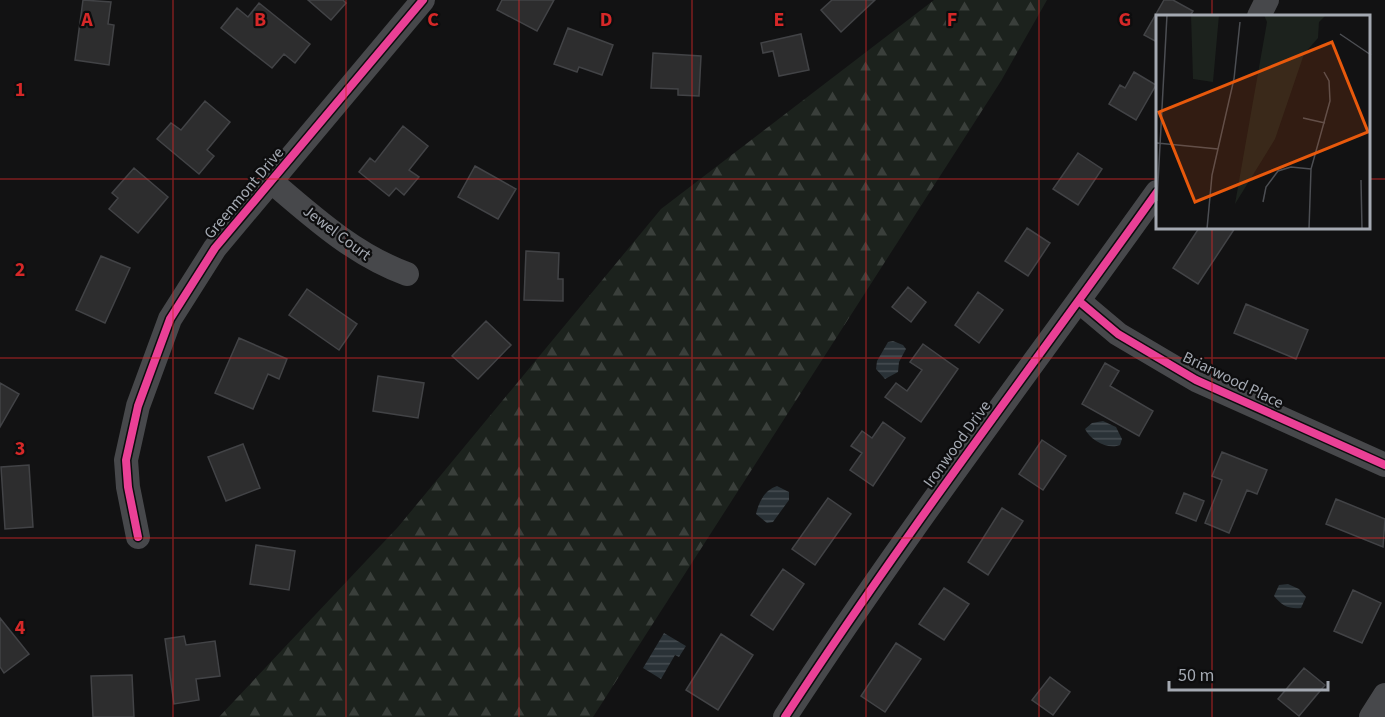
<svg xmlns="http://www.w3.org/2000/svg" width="1385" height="717" viewBox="0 0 1385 717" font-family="'Source Sans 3',sans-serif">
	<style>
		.forest { fill: url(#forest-firs) }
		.water { fill: url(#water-rules) }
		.building { fill: #2d2d2e; stroke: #424346; stroke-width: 1.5 }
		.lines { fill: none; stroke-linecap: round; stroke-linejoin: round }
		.minor { stroke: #47484b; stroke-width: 24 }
		.cycleway-casing { stroke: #0d0d0e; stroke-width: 11 }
		.cycleway { stroke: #ea4096; stroke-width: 8 }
		.grid { fill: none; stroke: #d62828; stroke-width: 1.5; stroke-opacity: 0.55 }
		.labels { text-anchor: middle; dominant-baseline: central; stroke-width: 4.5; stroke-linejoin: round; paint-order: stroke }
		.street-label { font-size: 16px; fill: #a4a9b2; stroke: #0d0d0e }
		.inset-road { fill: none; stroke: #4c4e53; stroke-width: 1.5 }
		.view { fill: #e8590c; fill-opacity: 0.15; stroke: #e8590c; stroke-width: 3 }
		.inset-edge { fill: none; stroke: #a4a9b2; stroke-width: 3 }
		.grid-label { font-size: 20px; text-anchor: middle; font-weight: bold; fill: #d62828; stroke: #0d0d0e; stroke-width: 4.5; stroke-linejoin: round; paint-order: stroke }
	</style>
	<defs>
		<pattern id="forest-firs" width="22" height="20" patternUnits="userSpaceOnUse" patternTransform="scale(1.5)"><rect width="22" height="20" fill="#1c221d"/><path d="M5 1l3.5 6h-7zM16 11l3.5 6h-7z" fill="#3a3f3b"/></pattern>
		<pattern id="water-rules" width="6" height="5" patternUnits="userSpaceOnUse" patternTransform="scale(1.5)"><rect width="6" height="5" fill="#2a3237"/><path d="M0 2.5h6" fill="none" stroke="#464d52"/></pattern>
	</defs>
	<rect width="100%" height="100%" fill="#121213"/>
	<!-- forest -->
	<path class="forest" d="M934 0H1047L1001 81 593 717H219L398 527 661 209Z"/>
	<!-- water -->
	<path class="water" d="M893 341 903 345 906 349 899 362 898 372 885 379 876 369 877 361 888 342Z
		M1103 421 1116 427 1122 439 1120 445C1108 450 1090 440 1085 429L1092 423Z
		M777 486 789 492V500L773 522 767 523 756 514C759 501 765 490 777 486Z
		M1288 584 1299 589 1306 597 1301 608C1289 609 1282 606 1274 596L1279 585Z
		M664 633 686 646 679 657 675 655 661 679 643 668Z"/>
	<!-- building -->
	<path class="building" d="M83 0 111 2 108 24 114 25 109 65 75 60Z
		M308 0H343L346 3 331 20Z
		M502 0H554L537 31 497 10Z
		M832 0H875L841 32 821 10Z
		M1164 0H1173L1193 11 1190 16H1157V42L1144 35Z
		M259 3 310 44 295 63 284 54 272 68 221 28 237 8 248 17Z
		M568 28 613 45 602 75 579 67 577 72 554 64Z
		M801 34 809 70 779 76 773 51 763 53 761 43Z
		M653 53 701 56 699 96 678 95V89L651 88Z
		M1134 72 1156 85 1136 120 1109 104 1120 85 1125 88Z
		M205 101 230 122 207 150 214 156 199 174 157 139 171 123 181 130Z
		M403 126 428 146 409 170 419 177 404 195 396 188 389 196 359 172 370 158 375 162Z
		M1078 153 1102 169 1078 205 1053 189Z
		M475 166 516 189 498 219 458 197Z
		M134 168 168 197 138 233 109 209 118 198 112 193Z
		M1027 228 1050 243 1028 276 1005 261Z
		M1199 228H1235L1198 284 1173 268Z
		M526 251 559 253 558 279H563V301L524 300Z
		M101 256 130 268 105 323 76 310Z
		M908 287 926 302 911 322 892 307Z
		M307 289 357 324 339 350 289 315Z
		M978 292 1003 310 979 343 955 325Z
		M1246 304 1308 330 1296 359 1234 333Z
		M486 321 511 345 478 379 452 356Z
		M239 338 287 359 279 379 268 374 253 409 215 393Z
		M923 344 958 369 921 422 885 397 896 383 907 391 922 370 910 362Z
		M1105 363 1119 371 1110 386 1153 411 1139 436 1082 404Z
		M378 376 424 383 418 418 373 411Z
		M0 383 19 394 0 427Z
		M883 422 905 438 873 486 850 470 862 453 851 446 862 431 872 438Z
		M1042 440 1066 456 1043 490 1019 474Z
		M243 444 260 488 226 501 208 457Z
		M1222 452 1267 470 1257 494 1247 490 1229 533 1205 523 1222 480 1212 476Z
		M29 465 33 527 5 529 1 467Z
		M1184 493 1204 501 1196 521 1176 513Z
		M828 498 851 514 815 565 792 549Z
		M1336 499 1385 519 1383 547 1326 524Z
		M1002 508 1023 521 988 575 968 562Z
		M256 545 295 551 289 590 250 584Z
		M783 569 804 584 773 630 751 615Z
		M944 588 969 604 944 640 919 624Z
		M1353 590 1381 603 1362 643 1334 631Z
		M0 618 29 654 4 673 0 667Z
		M721 634 753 655 718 710 686 690Z
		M184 636 186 645 215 641 220 676 196 679 199 700 174 704 165 639Z
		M896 643 921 659 885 712 861 696Z
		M1304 668 1325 685 1299 716 1278 699Z
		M132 675 134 717H93L91 676Z
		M1050 677 1070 692 1053 715 1032 700Z"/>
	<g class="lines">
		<!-- minor -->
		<path class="minor" d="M1259 16 1267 0
			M272 182C314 218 355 255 407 274
			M1080 302 1118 334 1196 380 1385 465
			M138 537 128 487 126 460 138 406 170 319 215 248 423 0
			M785 717C902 537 1032 367 1157 192
			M1371 717 1385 695"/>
		<defs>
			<path id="cycleway" d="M1080 302 1118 334 1196 380 1385 465
				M138 537 128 487 126 460 138 406 170 319 215 248 423 0
				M785 717C902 537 1032 367 1157 192"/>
		</defs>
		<!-- cycleway casing -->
		<use href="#cycleway" class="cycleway-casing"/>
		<!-- cycleway -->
		<use href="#cycleway" class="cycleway"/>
	</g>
	<!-- grid -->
	<path class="grid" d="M173 0V717M346 0V717M519 0V717M692 0V717M866 0V717M1039 0V717M1212 0V16M0 179H1157M1368 179H1385M1212 228V717M0 358H1385M0 538H1385"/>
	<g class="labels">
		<!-- street labels -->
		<g class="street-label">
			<text transform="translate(244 193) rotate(-50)">Greenmont Drive</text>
			<text transform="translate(337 233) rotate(37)">Jewel Court</text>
			<text transform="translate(1233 380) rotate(26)">Briarwood Place</text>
			<text transform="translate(957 444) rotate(-54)">Ironwood Drive</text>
		</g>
	</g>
	<!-- overview -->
	<g transform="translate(1156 15)">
		<rect width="214" height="214" fill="#121213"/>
		<path d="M35 0H63L57 67 37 64ZM108 0H170L163 7 162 23 148 39 119 124 79 189 111 7Z" fill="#1c221d"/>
		<path class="inset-road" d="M184 19 215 40M147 103 169 108M1 128 62 134M205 165 206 214M1 186 11 0M107 187 110 172 122 156 135 152 155 154M51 214 56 160 78 64 84 7M153 214 155 154 174 86 173 66 168 57"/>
		<path class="view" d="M176 27 212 117 39 187 3 97Z"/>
		<rect width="214" height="214" class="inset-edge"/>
	</g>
	<g class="grid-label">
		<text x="87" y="26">A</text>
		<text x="260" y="26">B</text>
		<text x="433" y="26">C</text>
		<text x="606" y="26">D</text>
		<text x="779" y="26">E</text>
		<text x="952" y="26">F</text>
		<text x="1125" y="26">G</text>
		<text x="20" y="96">1</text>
		<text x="20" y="276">2</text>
		<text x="20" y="455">3</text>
		<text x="20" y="634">4</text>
	</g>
	<!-- scale -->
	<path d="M1169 681v9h159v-9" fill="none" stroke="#a4a9b2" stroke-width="3"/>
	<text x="1178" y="681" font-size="18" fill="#a4a9b2" stroke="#0d0d0e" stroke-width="4.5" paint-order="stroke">50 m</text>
</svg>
